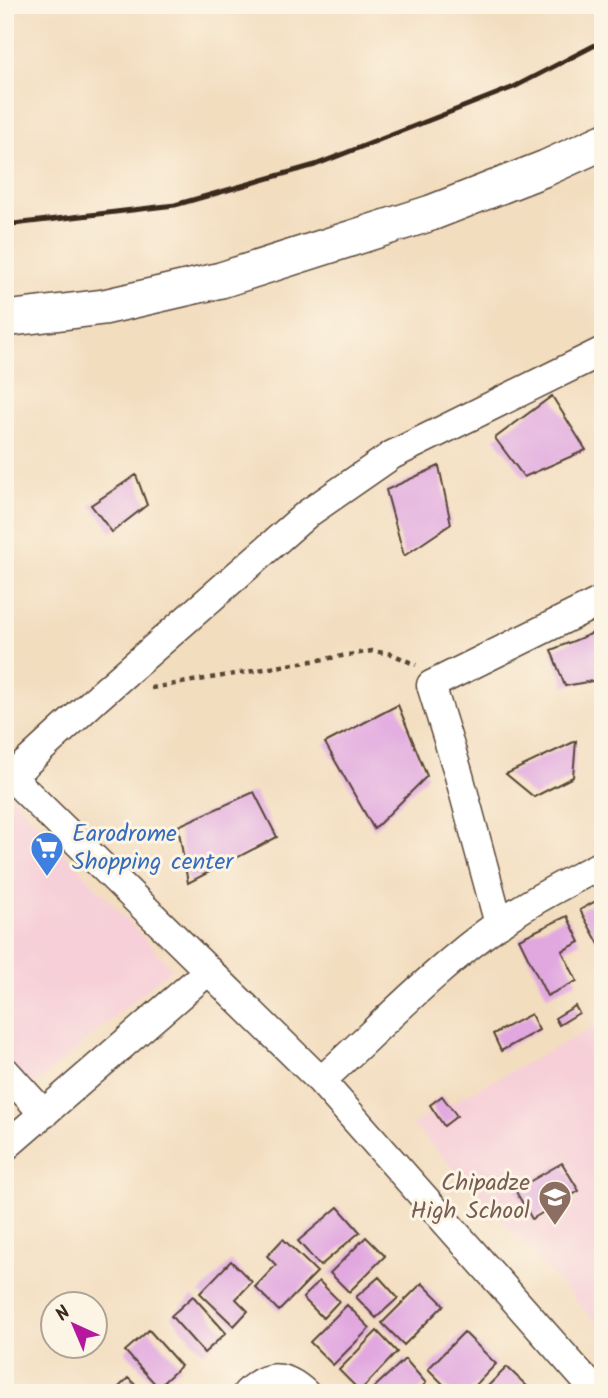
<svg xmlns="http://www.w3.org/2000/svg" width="608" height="1398" viewBox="0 0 608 1398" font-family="Kalam,sans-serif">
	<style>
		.built { fill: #f6cfd8 }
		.building { fill: #e1a8e0 }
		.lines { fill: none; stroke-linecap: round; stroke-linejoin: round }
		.minor-casing { stroke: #574536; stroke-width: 31 }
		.major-casing { stroke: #574536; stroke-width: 38 }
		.path { stroke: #574536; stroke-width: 4.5; stroke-dasharray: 5 5; stroke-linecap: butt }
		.minor { stroke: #fff; stroke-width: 28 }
		.major { stroke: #fff; stroke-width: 35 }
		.rail { stroke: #3b2a1e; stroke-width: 5 }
		.labels { text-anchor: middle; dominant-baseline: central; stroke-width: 6; stroke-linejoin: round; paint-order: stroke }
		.shop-label { font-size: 24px; fill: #366cbe; stroke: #fcf5e5; text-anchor: start }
		.education-label { font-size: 24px; fill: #785e54; stroke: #fcf5e5; text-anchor: end }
	</style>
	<rect width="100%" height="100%" fill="#fcf5e5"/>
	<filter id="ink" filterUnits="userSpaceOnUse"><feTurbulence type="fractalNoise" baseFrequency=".0143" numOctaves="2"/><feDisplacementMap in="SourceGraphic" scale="14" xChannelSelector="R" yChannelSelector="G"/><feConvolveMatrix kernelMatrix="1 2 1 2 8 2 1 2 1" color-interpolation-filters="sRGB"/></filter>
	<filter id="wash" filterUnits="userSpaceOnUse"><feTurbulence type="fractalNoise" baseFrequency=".00686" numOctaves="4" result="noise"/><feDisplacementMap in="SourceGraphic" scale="28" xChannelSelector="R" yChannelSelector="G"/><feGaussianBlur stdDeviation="1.57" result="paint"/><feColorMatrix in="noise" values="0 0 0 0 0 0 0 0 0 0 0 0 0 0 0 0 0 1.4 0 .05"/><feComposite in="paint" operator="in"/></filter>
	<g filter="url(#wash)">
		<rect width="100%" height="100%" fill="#f3ddbf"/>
		<!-- built -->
		<path class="built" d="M5 789 172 968 5 1110Z
			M603 1022V1330L412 1124Z"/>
		<g id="blocks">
			<!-- building -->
			<path class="building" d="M552 396 586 450 524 477 495 438Z
				M439 466 451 524 404 556 386 490Z
				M136 475 147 505 112 532 91 505Z
				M603 629V679L565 686 551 650Z
				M398 705 427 776 374 829 325 743Z
				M576 741 573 777 534 797 506 774Z
				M254 792 277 837 188 883 178 826Z
				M603 897V947L601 948 580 910Z
				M567 916 580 942 562 951 577 981 547 996 519 939Z
				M575 1006 579 1013 559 1025 555 1018Z
				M531 1014 539 1030 501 1051 493 1034Z
				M442 1096 457 1116 444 1126 430 1105Z
				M562 1163 579 1191 532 1219 515 1190Z
				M338 1207 360 1232 320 1266 298 1241Z
				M366 1237 385 1256 349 1292 330 1273Z
				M283 1239 317 1272 279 1311 255 1287 276 1265 267 1256Z
				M231 1261 252 1282 236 1299 248 1311 234 1326 200 1293Z
				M379 1277 398 1298 376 1318 356 1297Z
				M319 1281 339 1301 323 1318 303 1298Z
				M422 1283 444 1305 404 1345 382 1323Z
				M193 1296 226 1333 204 1353 171 1316Z
				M347 1305 370 1328 333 1365 310 1342Z
				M149 1330 181 1366 158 1387 125 1351Z
				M377 1331 397 1352 360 1391 339 1370Z
				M464 1332 496 1364 468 1393H452L428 1369Z
				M405 1359 426 1383 416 1393H368Z
				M507 1367 530 1389 526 1393H481Z
				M128 1378 144 1393H113Z"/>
		</g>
	</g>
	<g filter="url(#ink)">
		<use href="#blocks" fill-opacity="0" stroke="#574536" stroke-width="2"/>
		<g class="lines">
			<defs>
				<path id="minor" d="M5 771 321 1081 597 1393
					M11 777 97 698 307 514 392 455 603 351
					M499 924 458 772 431 685 603 600
					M5 1071 44 1114
					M321 1081C380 1027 436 968 501 922 533 900 568 882 603 864
					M5 1147 208 971
					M247 1393C267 1373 285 1374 305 1393"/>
				<path id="major" d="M5 319 104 307 221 280 431 213 546 168 603 142"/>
			</defs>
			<!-- minor casing -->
			<use href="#minor" class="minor-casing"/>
			<!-- major casing -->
			<use href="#major" class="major-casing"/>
			<!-- path -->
			<path class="path" d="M151 688 372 651 392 654 416 665"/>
			<!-- minor -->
			<use href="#minor" class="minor"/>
			<!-- major -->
			<use href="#major" class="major"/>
			<!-- rail -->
			<path class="rail" d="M5 225 175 205 315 165 514 87 603 41"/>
		</g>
	</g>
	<!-- icons -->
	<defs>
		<symbol id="supermarket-pin" viewBox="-11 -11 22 30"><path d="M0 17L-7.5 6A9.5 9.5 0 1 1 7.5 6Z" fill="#3f7fe0" stroke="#fcf5e5"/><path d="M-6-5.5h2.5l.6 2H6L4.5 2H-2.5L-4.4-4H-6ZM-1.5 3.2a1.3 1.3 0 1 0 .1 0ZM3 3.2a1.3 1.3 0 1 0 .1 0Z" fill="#fff"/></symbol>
		<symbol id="school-pin" viewBox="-11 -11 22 30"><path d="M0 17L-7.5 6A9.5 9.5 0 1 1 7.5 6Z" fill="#8d6e63" stroke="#fcf5e5"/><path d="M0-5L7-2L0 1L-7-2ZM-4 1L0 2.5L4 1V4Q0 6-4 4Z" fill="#fff"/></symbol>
	</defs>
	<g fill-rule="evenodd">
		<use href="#supermarket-pin" x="28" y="829" width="38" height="52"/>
		<use href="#school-pin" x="536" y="1178" width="38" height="52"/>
	</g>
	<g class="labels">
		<!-- shop labels -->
		<g class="shop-label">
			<text x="72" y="834">Earodrome<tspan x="72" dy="28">Shopping center</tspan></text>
		</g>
		<!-- education labels -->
		<g class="education-label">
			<text x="530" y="1183">Chipadze<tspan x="530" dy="28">High School</tspan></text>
		</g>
	</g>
	<!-- margin -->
	<rect width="608" height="1398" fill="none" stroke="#fcf5e5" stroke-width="28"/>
	<!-- north arrow -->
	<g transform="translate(74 1325) rotate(316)"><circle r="33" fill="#fcf5e5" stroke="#afa495" stroke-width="2"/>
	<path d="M0-5L12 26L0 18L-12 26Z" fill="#b5179e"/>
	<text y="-10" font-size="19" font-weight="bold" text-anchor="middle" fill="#3b2a1e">N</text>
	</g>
</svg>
